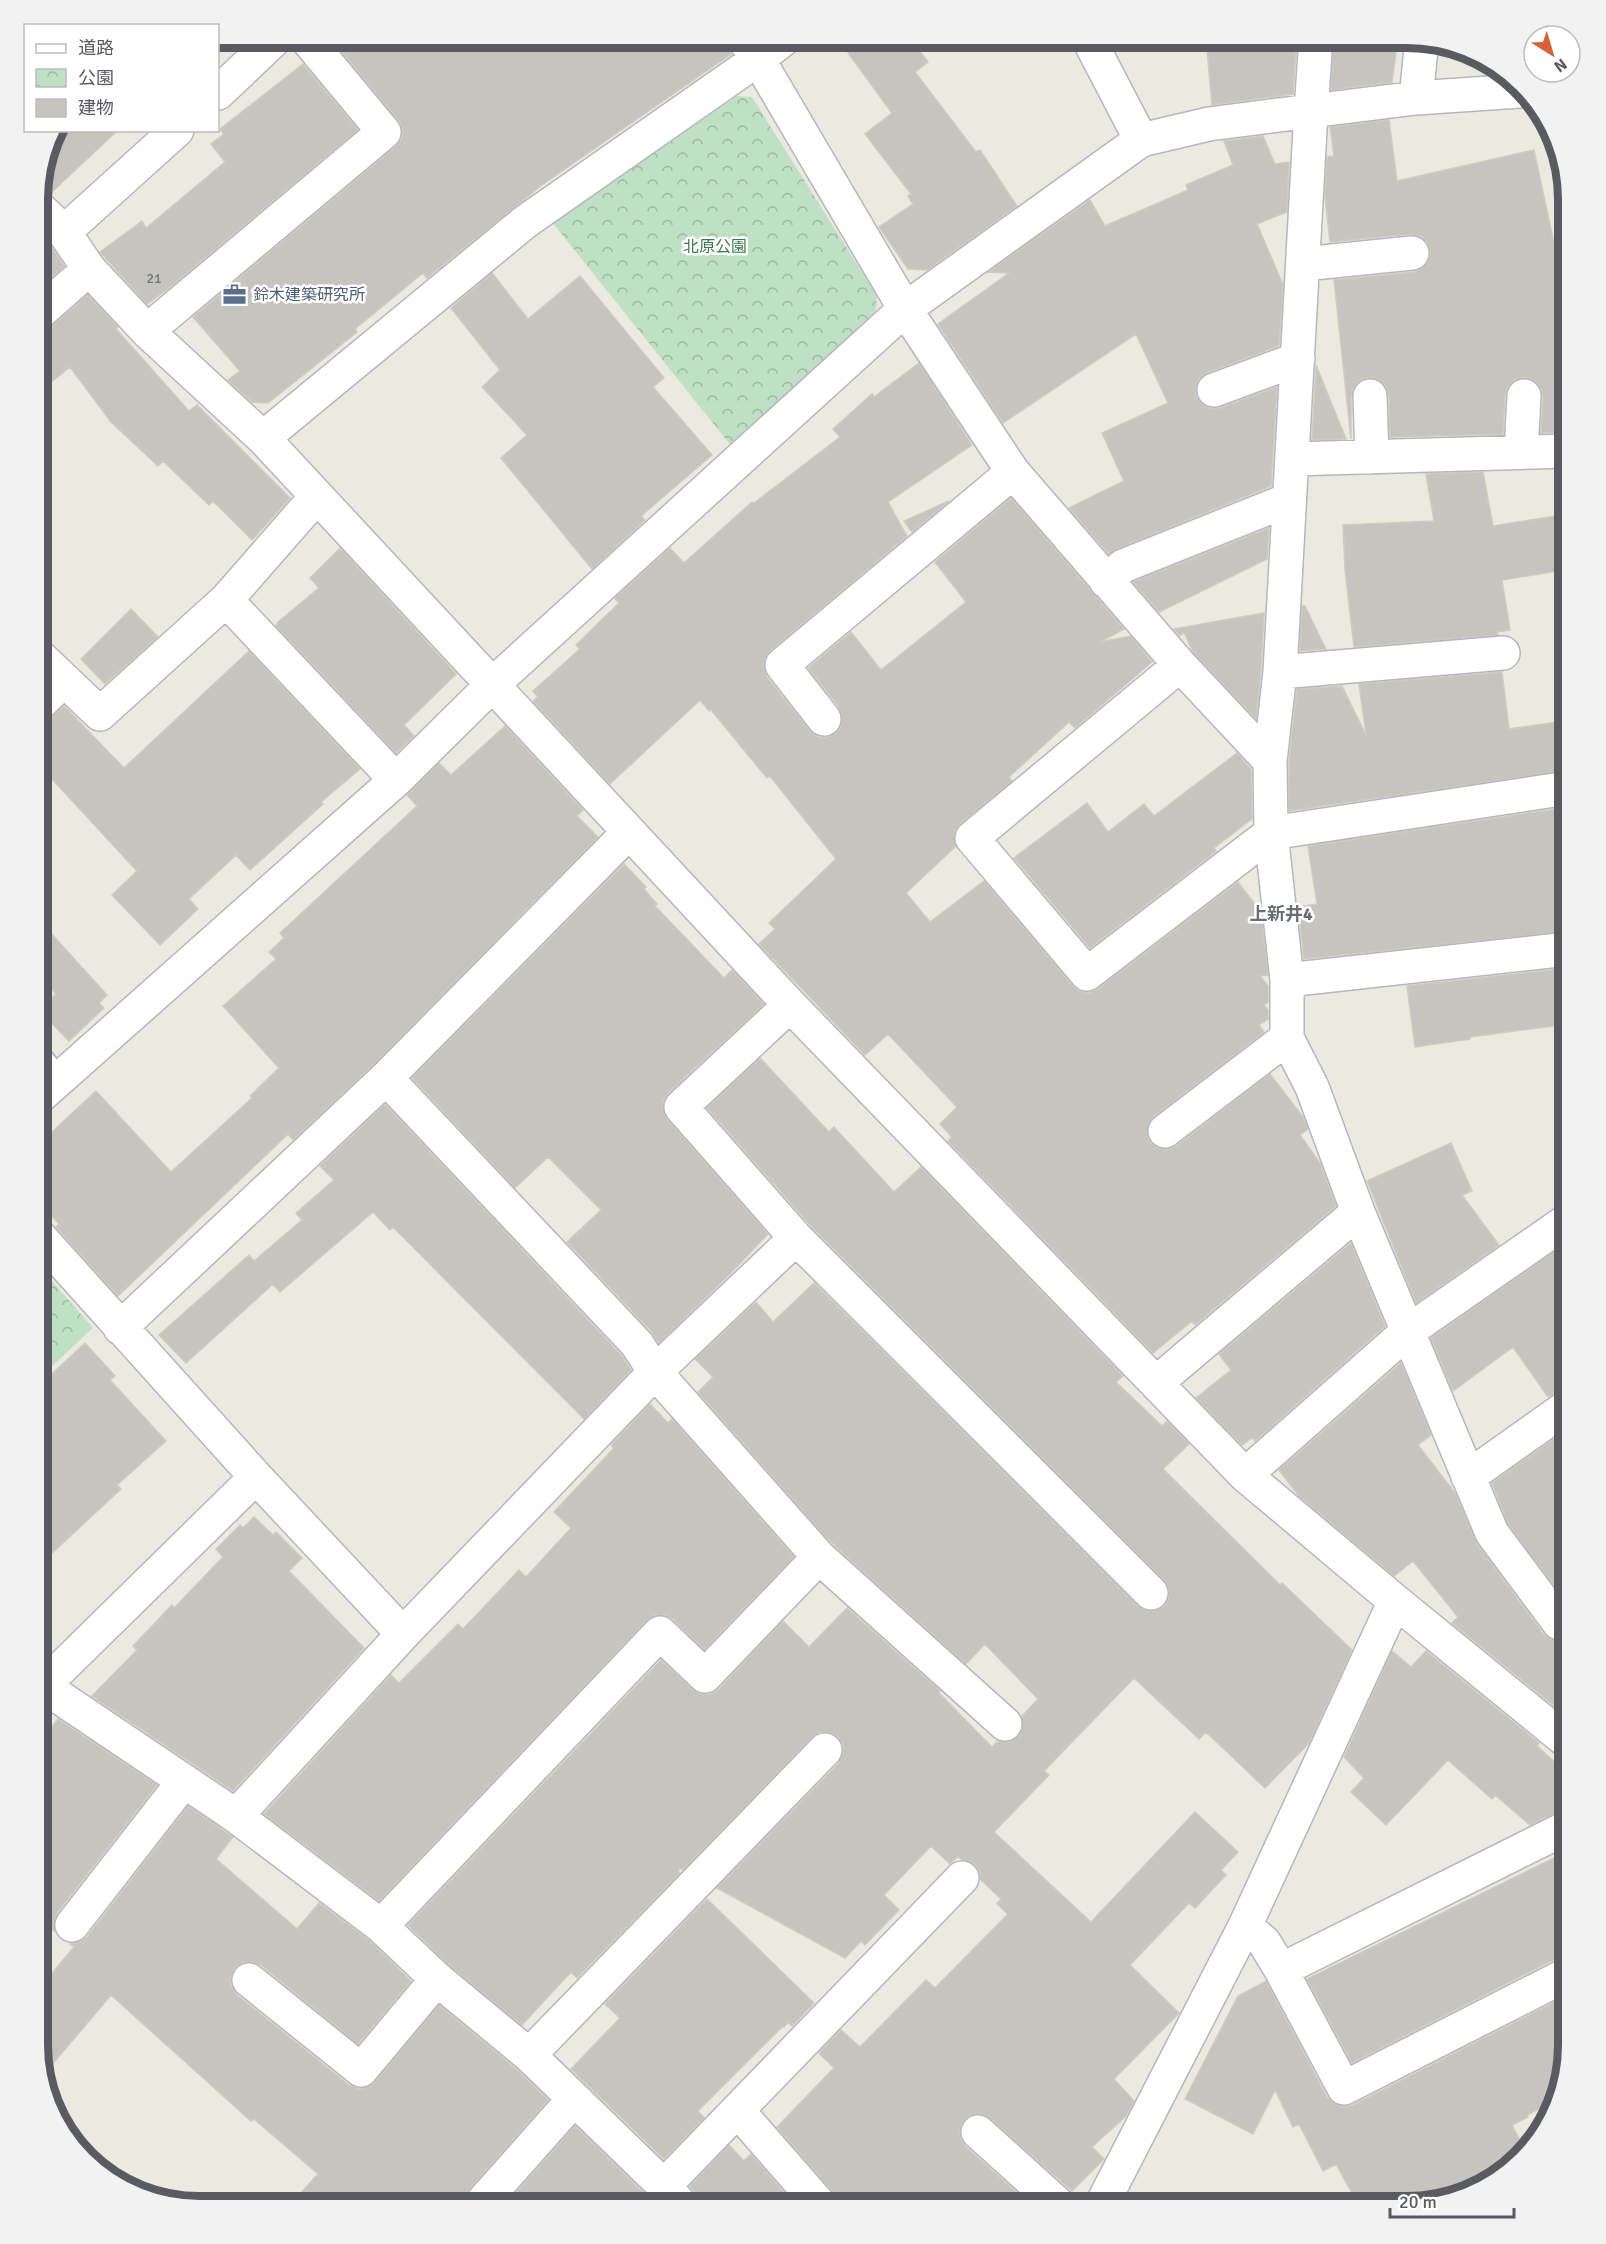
<svg xmlns="http://www.w3.org/2000/svg" width="1606" height="2244" viewBox="0 0 1606 2244" font-family="Signika,'Noto Sans JP',sans-serif">
	<style>
		.park { fill: url(#park-crowns) }
		.building { fill: #c6c4be; stroke: #ceccc0; stroke-width: 1.5 }
		.lines { fill: none; stroke-linecap: round; stroke-linejoin: round }
		.service-casing { stroke: #b6b7bc; stroke-width: 20 }
		.minor-casing { stroke: #b6b7bc; stroke-width: 36 }
		.service { stroke: #fff; stroke-width: 16 }
		.minor { stroke: #fff; stroke-width: 33 }
		.labels { text-anchor: middle; dominant-baseline: central; stroke-width: 5; stroke-linejoin: round; paint-order: stroke }
		.number-label { font-size: 14px; fill: #747578 }
		.park-label { font-size: 16px; fill: #3b7c4a; stroke: #fff }
		.service-label { font-size: 16px; fill: #4e5e75; stroke: #fff; text-anchor: start }
		.neighbourhood-label { font-size: 18px; font-weight: bold; fill: #6a6d72; stroke: #fff }
		.rim { fill: none; stroke: #595b60; stroke-width: 8 }
	</style>
	<defs>
		<pattern id="park-crowns" width="20" height="18" patternUnits="userSpaceOnUse" patternTransform="scale(1.5)"><rect width="20" height="18" fill="#bfe0c5"/><path d="M2 6a3 3 0 1 1 6 0M12 15a3 3 0 1 1 6 0" fill="none" stroke="#9eb9a3"/></pattern>
	</defs>
	<rect width="100%" height="100%" fill="#ebeae0"/>
	<!-- park -->
	<path class="park" d="M737 96 752 97 877 296 876 311 732 447 552 222Z
		M38 1265 93 1328 38 1379Z"/>
	<!-- building -->
	<path class="building" d="M338 38H725L731 54 542 185 427 278 423 273 355 329 357 332 268 403 252 402 228 380 240 371 193 317 396 146 402 138V128L399 121 333 41Z
		M869 38H910L928 62 915 72 976 152 980 150 1017 206 927 270 908 269 879 227 913 204 908 196 911 194 865 134 892 113 848 53Z
		M1206 38H1297L1293 94 1212 105Z
		M1334 38H1398L1392 82 1331 90Z
		M303 64 358 130 169 288 147 304 100 252 142 221 146 228 225 162 211 144 224 134 220 129Z
		M1389 120 1397 181 1534 150 1558 262H1569V432L1541 433 1543 397 1541 388 1535 381 1524 377 1515 380 1508 386 1505 395 1503 434 1390 437 1389 395 1386 387 1379 380 1369 377 1360 380 1353 388 1351 397V439L1334 280 1414 272 1422 268 1429 261 1431 252 1427 242 1420 236 1411 234 1330 242 1325 196 1327 157 1334 156 1330 127Z
		M53 130H118L51 193 38 188Z
		M1263 136 1275 164 1289 162 1287 212 1257 224 1283 285 1279 346 1208 372 1199 379 1196 387V396L1202 404 1211 409 1220 408 1277 387 1271 486 1116 549 1109 554 1069 508 1124 481 1102 433 1168 403 1136 334 1003 423 938 324 1009 273 988 272 1090 200 1105 226 1188 190 1186 185 1233 165 1224 141Z
		M38 234 51 246 64 266 38 289Z
		M492 273 528 319 580 276 664 378 653 387 712 455 641 516 645 520 592 569 501 458 527 435 482 387 500 370 451 308Z
		M88 295 118 327 116 329 189 411 197 405 290 498 252 540 213 501 209 505 163 461 158 466 111 422 70 367 38 393V332L50 328Z
		M919 363 972 445 888 502 907 536 770 651 764 659V668L767 677 810 731 818 737 826 738 835 734 841 727 842 716 839 707 808 668 851 632 881 670 966 602 935 562 1011 498 1124 629 1100 642 1131 636 1152 662 1075 728 1069 722 1009 777 1012 781 960 824 954 832 956 846 906 893 930 922 984 881 1073 986 1080 991 1089 993 1098 989 1238 882 1261 912 1268 975 1260 976 1268 986V1002L1264 1005 1268 1010V1019L1259 1025 1264 1032 1154 1116 1148 1124 1147 1134 1150 1143 1158 1148 1167 1150 1176 1146 1270 1074 1303 1117 1308 1129 1300 1135 1320 1163 1336 1206 1195 1325 1192 1321 1153 1353 948 1141 952 1137 940 1124 957 1107 888 1034 865 1055 759 944 775 929 769 923 836 859 770 776 767 778 711 710 709 711 700 700 610 784 533 701 538 697 533 691 580 649 576 645 619 603 615 598 670 548 684 563 752 502 754 503 840 437 833 429 872 394 874 397Z
		M1316 365 1346 439 1312 440Z
		M1483 472 1493 526 1569 514V569L1502 580 1510 630 1497 632 1498 635 1354 647 1345 570 1343 525 1434 521 1426 474Z
		M949 501 912 532 904 521Z
		M1269 528 1267 559 1159 612 1133 582Z
		M340 548 456 674 404 725 414 736 396 753 276 626 278 622 319 588 310 578Z
		M1302 606H1305L1326 649 1300 651Z
		M131 609 158 637 105 684 81 659Z
		M1264 613 1261 670 1256 719 1193 652 1184 632 1180 636 1174 629Z
		M249 651 360 769 321 802 323 804 250 870 236 855 189 899 198 909 160 945 112 895 137 871 38 764V728L64 706 124 768Z
		M1502 672 1509 729 1564 721 1569 770 1289 811V762L1297 689 1342 686 1366 735 1359 684Z
		M505 726 583 810 577 816 598 837 373 1065 293 1140 288 1134 118 1296 56 1227 59 1224 38 1201V1145L96 1091 171 1172 252 1098 250 1096 279 1068 223 1006 276 959 269 952 284 938 280 933 417 806 407 795 439 763 451 775Z
		M1237 753 1251 769 1252 819 1214 848 1216 851 1090 948 1014 858 1087 803 1108 832 1144 804 1154 816Z
		M1569 807V931L1304 959 1298 907 1317 904 1308 846Z
		M624 864 646 887 644 889 657 904 655 906 724 978 732 970 764 1004 668 1093 663 1101V1110L667 1119 768 1234 730 1274 659 1343 651 1331 567 1242 601 1210 548 1157 515 1188 412 1078Z
		M38 919 107 995 99 1003 104 1008 69 1041 39 1010 56 994 38 974Z
		M1569 968 1568 1024 1470 1037V1039L1415 1047 1407 986Z
		M760 1058 829 1132 834 1127 894 1192 921 1167 1123 1376 1116 1382 1162 1426 1167 1421 1189 1444 1163 1469 1280 1585 1282 1583 1352 1650 1309 1743 1265 1788 1206 1732 1199 1739 1134 1678 1044 1771 1049 1775 994 1832 1091 1922 1195 1812 1238 1852 1221 1870 1226 1875 1195 1908 1189 1903 1130 1965 1179 2013 1114 2079 1134 2101 1126 2116 1092 2147 1104 2159 1072 2191 990 2118 982 2114H973L964 2120 960 2129V2138L965 2146 1023 2198 1015 2206H839L835 2194 777 2127 834 2068 819 2053 841 2030 860 2047 926 1980 935 1988 1008 1914 997 1904 1001 1899 980 1879V1872L975 1864 957 1857 950 1864 931 1846 884 1895 899 1910 865 1945 861 1941 845 1958 717 1888 839 1763 843 1754V1744L838 1737 830 1732H820L812 1737 683 1870 680 1868 678 1871 680 1873 577 1978 571 1972 522 2025 449 1965 408 1925 661 1660 693 1690 701 1694H711L719 1689 783 1621 809 1647 847 1608 940 1691 938 1692 992 1747 998 1741 1010 1742 1019 1736 1023 1727 1022 1716 1038 1699 985 1644 966 1664 845 1555 823 1534 698 1392 713 1377 695 1359 756 1302 773 1322 814 1283 1138 1606 1146 1611H1155L1164 1607 1169 1598V1589L1164 1580 810 1225 707 1108Z
		M385 1104 622 1356 631 1370 584 1419 393 1227 390 1230 373 1212 280 1292 273 1284 186 1363 159 1335 249 1255 254 1261 302 1220 296 1213 334 1180 320 1166Z
		M1451 1143 1472 1191 1462 1195 1499 1245 1416 1303 1367 1181Z
		M1568 1242V1388L1558 1390 1548 1397 1513 1347 1453 1391 1431 1338Z
		M1351 1243 1385 1326 1255 1441 1252 1438 1242 1445 1196 1398 1231 1370 1219 1354Z
		M85 1343 115 1376 110 1380 166 1441 117 1485 121 1489 38 1566V1387Z
		M1401 1363 1431 1435 1418 1445 1455 1493 1477 1544 1544 1635 1552 1640 1560 1642 1568 1639V1709L1564 1714 1452 1623 1458 1617 1413 1561 1394 1576 1299 1496 1279 1470Z
		M650 1404 668 1423 672 1419 794 1557 704 1650 673 1619 665 1615H655L647 1620 379 1901 264 1814 391 1675 399 1683 458 1624 463 1629 519 1570 526 1577 571 1528 554 1512 614 1448 611 1445Z
		M1568 1429V1599H1564L1508 1524 1492 1483Z
		M254 1517 273 1535 276 1532 302 1558 289 1571 364 1648 233 1791 92 1696 137 1650 133 1646 172 1605 174 1608 223 1557 216 1549 240 1525 243 1528Z
		M1392 1651 1411 1667 1426 1651 1539 1743 1537 1746 1568 1774V1797L1555 1813 1530 1825 1495 1795 1492 1799 1448 1760 1386 1825 1351 1792 1364 1778 1344 1757Z
		M58 1719 157 1785 57 1913 54 1922V1931L38 1917V1745Z
		M188 1806 233 1837 216 1859 297 1929 319 1903 369 1940 411 1981 358 2044 261 1965 252 1962H243L234 1969 230 1978 231 1986 237 1995 349 2085 359 2089 368 2087 375 2082 439 2005 516 2069 548 2100 465 2194 461 2206H289L318 2174 254 2119 251 2121 111 1995 45 2073 38 2045V1990L74 1947 70 1944 80 1942 87 1937Z
		M1554 1858 1568 1884V1955L1559 1957 1352 2063 1307 1979Z
		M707 1899 814 2003 792 2026 788 2023 784 2027 783 2026 698 2111 704 2118 664 2159 571 2069 620 2018 605 2004Z
		M1266 1981 1327 2097 1334 2103 1343 2107 1353 2105 1568 1995V2045L1554 2101 1527 2115 1528 2117 1512 2125 1524 2148 1488 2185 1407 2206H1359L1336 2164 1323 2171 1299 2124 1293 2127 1275 2090 1253 2134 1185 2099 1238 1996Z
		M575 2126 650 2199 657 2206H504Z
		M729 2145 744 2161 751 2154 796 2206H700L696 2194 690 2186Z"/>
	<g class="lines">
		<defs>
			<path id="service" d="M38 1050 61 1077"/>
			<path id="minor" d="M743 38 758 59 905 309 1013 472 1180 665 1270 761
				M1088 38 1141 140
				M1316 38 1311 111 1416 98 1519 91
				M218 93 276 38
				M1416 98 1422 39
				M38 207 64 232 89 269 147 331 263 438 790 1005 1245 1475 1395 1601 1568 1742
				M64 232 177 130
				M1303 264 1412 253
				M38 314 89 269
				M147 331 384 132 306 38
				M1214 390 1298 359
				M1370 396 1372 457
				M263 438 525 222 758 59 785 38
				M1521 452 1524 396
				M1292 459 1568 451
				M1106 581 1123 566 1288 500
				M226 600 396 780
				M38 655 100 714 226 600 317 496
				M1180 665 972 838 1087 974 1271 833 1568 788
				M1280 672 1503 653
				M38 705 63 681
				M824 719 782 665 1013 472
				M1287 980 1568 949
				M790 1005 681 1107 796 1238
				M38 1098 396 780 492 685 905 309 1141 140 1209 124 1311 111 1280 672 1270 761 1271 833 1287 980V1038L1312 1087 1358 1212 1492 1533 1559 1623 1568 1617
				M1165 1131 1287 1038
				M38 1235 256 1477
				M120 1328 386 1078 629 832
				M1156 1383 1358 1212
				M1245 1475 1407 1332 1568 1220
				M1468 1477 1568 1406
				M819 1557 1005 1724
				M403 1634 655 1372 796 1238 1151 1593
				M38 1692 43 1686 256 1477 403 1634 236 1816 43 1686
				M236 1816 381 1926 437 1979 529 2055 664 2186 682 2206
				M72 1925 184 1781
				M381 1926 660 1633 705 1676 819 1557 655 1372 637 1344 386 1078
				M1245 1926 1264 1942 1281 1970
				M1568 1974 1344 2088 1281 1970 1568 1827
				M249 1980 361 2070 437 1979
				M529 2055 825 1750
				M738 2111 821 2206
				M978 2132 1060 2206
				M664 2186 962 1878
				M479 2206 574 2099
				M1101 2206 1245 1926 1395 1601"/>
		</defs>
		<!-- service casing -->
		<use href="#service" class="service-casing"/>
		<!-- minor casing -->
		<use href="#minor" class="minor-casing"/>
		<!-- service -->
		<use href="#service" class="service"/>
		<!-- minor -->
		<use href="#minor" class="minor"/>
	</g>
	<!-- icons -->
	<defs>
		<symbol id="office-bare" viewBox="-9 -9 18 18"><path d="M-6-3h4V-5.5h4V-3h4V5H-6ZM-1-4.5V-3h2v-1.5ZM-6 0V1H6V0Z" fill="#5c6f8a" stroke="#fff" stroke-width="2.5" paint-order="stroke"/></symbol>
	</defs>
	<g fill-rule="evenodd">
		<use href="#office-bare" x="218" y="278" width="33" height="33"/>
	</g>
	<g class="labels">
		<!-- number labels -->
		<g class="number-label">
			<text x="154" y="278">21</text>
		</g>
		<!-- park labels -->
		<g class="park-label">
			<text x="715" y="247">北原公園</text>
		</g>
		<!-- service labels -->
		<g class="service-label">
			<text x="253" y="295">鈴木建築研究所</text>
		</g>
		<!-- neighbourhood labels -->
		<g class="neighbourhood-label">
			<text x="1281" y="914">上新井4</text>
		</g>
	</g>
	<!-- crop -->
	<path d="M0 0H1606V2244H0ZM199 48H1407A151 151 0 0 1 1558 199V2045A151 151 0 0 1 1407 2196H199A151 151 0 0 1 48 2045V199A151 151 0 0 1 199 48Z" fill="#f2f2f2" fill-rule="evenodd"/>
	<path class="rim" d="M199 48H1407A151 151 0 0 1 1558 199V2045A151 151 0 0 1 1407 2196H199A151 151 0 0 1 48 2045V199A151 151 0 0 1 199 48Z"/>
	<!-- legend -->
	<rect x="24" y="24" width="195" height="108" fill="#ffffff" stroke="#bdbdbf" stroke-width="1.5"/>
	<rect x="36" y="44" width="30" height="9" fill="#ffffff" stroke="#bdbdbf" stroke-width="1.5"/>
	<text x="78" y="54" font-size="18" fill="#595b60">道路</text>
	<rect x="36" y="69" width="30" height="18" fill="url(#park-crowns)" stroke="#bdbdbf" stroke-width="1.5"/>
	<text x="78" y="84" font-size="18" fill="#595b60">公園</text>
	<rect x="36" y="99" width="30" height="18" fill="#c6c4be" stroke="#bdbdbf" stroke-width="1.5"/>
	<text x="78" y="114" font-size="18" fill="#595b60">建物</text>
	<!-- north arrow -->
	<g transform="translate(1552 54) rotate(143)"><circle r="28" fill="#ffffff" stroke="#bdbdbf" stroke-width="1.5"/>
	<path d="M0-4.5L10 22L0 15L-10 22Z" fill="#d7623a"/>
	<text y="-9" font-size="16" font-weight="bold" text-anchor="middle" fill="#595b60">N</text>
	</g>
	<!-- scale -->
	<path d="M1390 2208v9h124v-9" fill="none" stroke="#595b60" stroke-width="3"/>
	<text x="1399" y="2208" font-size="18" fill="#595b60" stroke="#ffffff" stroke-width="4.5" paint-order="stroke">20 m</text>
</svg>
